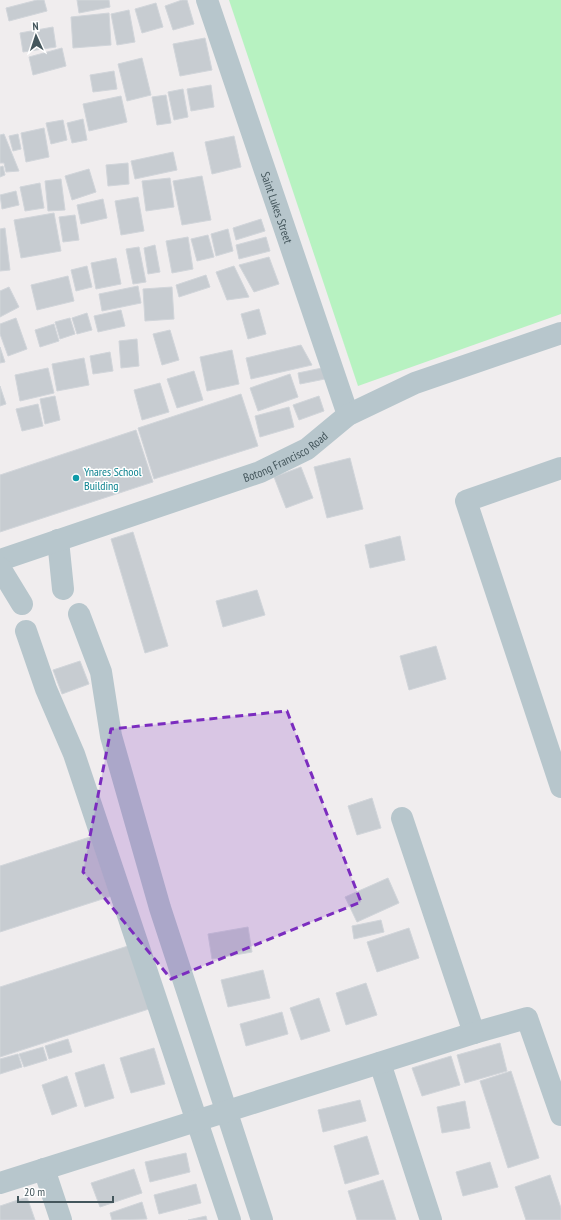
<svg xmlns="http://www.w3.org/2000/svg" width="561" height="1220" viewBox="0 0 561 1220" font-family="'PT Sans Narrow',sans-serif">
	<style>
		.green { fill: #b7f2c1 }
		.building { fill: #c7ccd1; stroke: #d1d5da }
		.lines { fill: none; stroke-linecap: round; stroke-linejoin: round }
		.minor { stroke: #b7c6cc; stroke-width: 22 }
		.marked { fill: #7b2cbf; fill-opacity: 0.2; stroke: #7b2cbf; stroke-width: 3; stroke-dasharray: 8 5; stroke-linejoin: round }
		.culture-dot { fill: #0f9aa8; stroke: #fff; stroke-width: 1.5 }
		.labels { text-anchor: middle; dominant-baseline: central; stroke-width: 3; stroke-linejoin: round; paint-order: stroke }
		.street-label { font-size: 12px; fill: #44565c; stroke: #fff }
		.culture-label { font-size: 12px; fill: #0d838f; stroke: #fff; text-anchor: start }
	</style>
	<rect width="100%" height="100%" fill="#f0edee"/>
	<!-- green -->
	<path class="green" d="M229 0H561V314L358 386Z"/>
	<!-- building -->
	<path class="building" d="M37 0H44L47 11 9 21 6 8Z
		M77 0H109L110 7 79 13Z
		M182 0H187L194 24 173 30 165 6Z
		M156 3 163 27 142 33 135 9Z
		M129 10 135 42 117 45 111 14Z
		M109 13 111 45 73 48 71 17Z
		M53 27 56 47 23 52 20 33Z
		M205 38 212 70 180 76 173 44Z
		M62 48 66 66 33 75 29 57Z
		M142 58 151 95 127 101 118 64Z
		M114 71 117 89 93 92 90 75Z
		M211 85 214 107 191 111 187 89Z
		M183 89 188 117 174 120 168 92Z
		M166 95 171 123 157 125 152 97Z
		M121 96 127 122 89 131 83 104Z
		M83 119 87 140 72 143 67 123Z
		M63 120 67 140 51 144 46 123Z
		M44 128 49 157 26 162 21 133Z
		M4 134 19 171 6 172 4 163H0V135Z
		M18 134 21 149 13 151 9 136Z
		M234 136 241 167 212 174 205 142Z
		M173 152 177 170 135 179 131 161Z
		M128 163 129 184 108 186 106 165Z
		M3 166 5 175 0 177V167Z
		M89 169 96 192 72 200 65 176Z
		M202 176 211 220 182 225 173 181Z
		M170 178 174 207 146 211 142 181Z
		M61 179 65 210 48 211 45 181Z
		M40 183 44 208 25 211 20 187Z
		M16 191 19 205 2 209 0 195Z
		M138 197 144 231 121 235 115 201Z
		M103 199 107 218 81 224 77 205Z
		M54 213 61 251 21 258 14 220Z
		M75 215 79 240 63 242 59 217Z
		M261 219 265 231 236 240 233 228Z
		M5 228 10 270 0 271V229Z
		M228 229 233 251 216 256 211 234Z
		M208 235 214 257 197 261 191 239Z
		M188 237 193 269 172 273 166 241Z
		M266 237 270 251 239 259 236 245Z
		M155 245 160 272 148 274 144 248Z
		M139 247 146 282 133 284 126 249Z
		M269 257 279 284 254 292 239 265Z
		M116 258 121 284 96 289 91 263Z
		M87 266 92 287 76 291 71 270Z
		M234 266 249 297 227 300 216 272Z
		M206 275 210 287 179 297 176 285Z
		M68 276 74 301 37 310 31 285Z
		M138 286 141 303 102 311 99 294Z
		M9 287 19 307 0 317V291Z
		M172 287 174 319 145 321 143 289Z
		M259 309 266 334 248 339 241 314Z
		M121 310 125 326 98 332 94 316Z
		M87 313 92 330 77 334 72 318Z
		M16 318 27 349 8 356 0 334V324Z
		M70 318 75 334 60 339 55 322Z
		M54 324 59 341 40 347 35 330Z
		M170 330 179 360 162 365 153 334Z
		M137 339 139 366 121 368 119 341Z
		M301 345 312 365 251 379 246 358Z
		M0 347 5 362 0 363Z
		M232 350 239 384 207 391 200 357Z
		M110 352 113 371 93 374 90 356Z
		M84 358 89 385 57 391 52 364Z
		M48 368 54 393 20 401 15 375Z
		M322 368 325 379 300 384 298 373Z
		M194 371 203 400 177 408 167 379Z
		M290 374 298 397 258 411 250 388Z
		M160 383 169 412 142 420 134 390Z
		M0 386 6 404 0 406Z
		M241 394 258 446 154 479 138 428Z
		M55 396 60 420 45 424 40 399Z
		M319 396 324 411 299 420 293 405Z
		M38 404 43 426 22 431 16 409Z
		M289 407 294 427 260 437 255 416Z
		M136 430 153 482 0 532V475Z
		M350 458 363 509 327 518 314 467Z
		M301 467 313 498 286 508 274 477Z
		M133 532 168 646 145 653 111 539Z
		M400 536 405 560 370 568 365 545Z
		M257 590 265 615 223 627 216 601Z
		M436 646 446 679 409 690 400 656Z
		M80 661 89 684 62 694 53 670Z
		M372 798 381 828 357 835 348 806Z
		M96 835 115 895 0 932V866Z
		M388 878 399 903 357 922 345 897Z
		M381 920 384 932 354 939 352 926Z
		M248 927 252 952 212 959 208 934Z
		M409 928 419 958 377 972 367 942Z
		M131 945 152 1008 0 1057V987Z
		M263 970 270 998 228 1007 221 980Z
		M366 983 377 1015 346 1025 336 993Z
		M319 998 330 1031 301 1040 290 1008Z
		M282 1012 288 1034 246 1046 240 1024Z
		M68 1039 72 1052 49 1059 45 1046Z
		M500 1043 507 1071 465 1083 457 1055Z
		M43 1047 47 1060 24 1067 19 1054Z
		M154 1048 165 1084 131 1093 120 1058Z
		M18 1054 22 1067 0 1074V1059Z
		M451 1056 460 1085 422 1096 412 1068Z
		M104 1064 114 1098 85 1107 75 1073Z
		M511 1071 539 1158 508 1168 480 1081Z
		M67 1076 77 1106 52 1115 42 1085Z
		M360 1100 366 1121 323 1132 318 1110Z
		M465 1101 470 1128 442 1133 437 1107Z
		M367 1136 379 1174 345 1184 334 1146Z
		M186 1153 190 1172 150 1182 145 1162Z
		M490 1162 498 1187 463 1196 456 1172Z
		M134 1169 142 1193 100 1207 91 1183Z
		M550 1175 561 1208V1220H526L515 1187Z
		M383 1180 396 1220H357L348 1191Z
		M196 1184 201 1203 159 1214 154 1195Z
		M27 1197 35 1220H0V1206Z
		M142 1202 147 1219 112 1220 110 1213Z
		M206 1216 207 1220H188Z"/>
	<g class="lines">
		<!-- minor -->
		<g class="minor">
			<path id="s1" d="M207 0 348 415"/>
			<path d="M561 468 466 501 561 787"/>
			<path d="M58 540 63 589"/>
			<path id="s2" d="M0 560 260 472 307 449 348 415 415 383 561 333"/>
			<path d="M0 568 22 604"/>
			<path d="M79 614 101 672 111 736 160 908 262 1220"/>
			<path d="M26 631 46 689 74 754 230 1220"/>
			<path d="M402 818 474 1033"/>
			<path d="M380 1063 431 1220"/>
			<path d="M44 1169 61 1220"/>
			<path d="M0 1183 474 1033 527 1018 561 1115"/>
		</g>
	</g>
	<!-- marked area -->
	<path class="marked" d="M287 711 361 902 171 979 83 872 111 729Z"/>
	<!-- markers -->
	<circle class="culture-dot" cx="76" cy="478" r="4"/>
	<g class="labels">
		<!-- street labels -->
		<g class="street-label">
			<text stroke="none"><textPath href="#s1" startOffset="219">Saint Lukes Street</textPath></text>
			<text stroke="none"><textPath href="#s2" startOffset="304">Botong Francisco Road</textPath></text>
		</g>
		<!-- culture labels -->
		<g class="culture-label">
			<text x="84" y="471">Ynares School<tspan x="84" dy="14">Building</tspan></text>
		</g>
	</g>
	<!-- north arrow -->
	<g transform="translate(36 36) rotate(357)" stroke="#ffffff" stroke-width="3" paint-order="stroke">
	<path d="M0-3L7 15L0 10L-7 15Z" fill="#44565c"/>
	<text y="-6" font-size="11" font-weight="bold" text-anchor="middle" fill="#44565c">N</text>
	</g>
	<!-- scale -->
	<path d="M18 1196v6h95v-6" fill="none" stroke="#44565c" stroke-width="2"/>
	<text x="24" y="1196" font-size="12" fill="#44565c" stroke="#ffffff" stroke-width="3" paint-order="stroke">20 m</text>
</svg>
